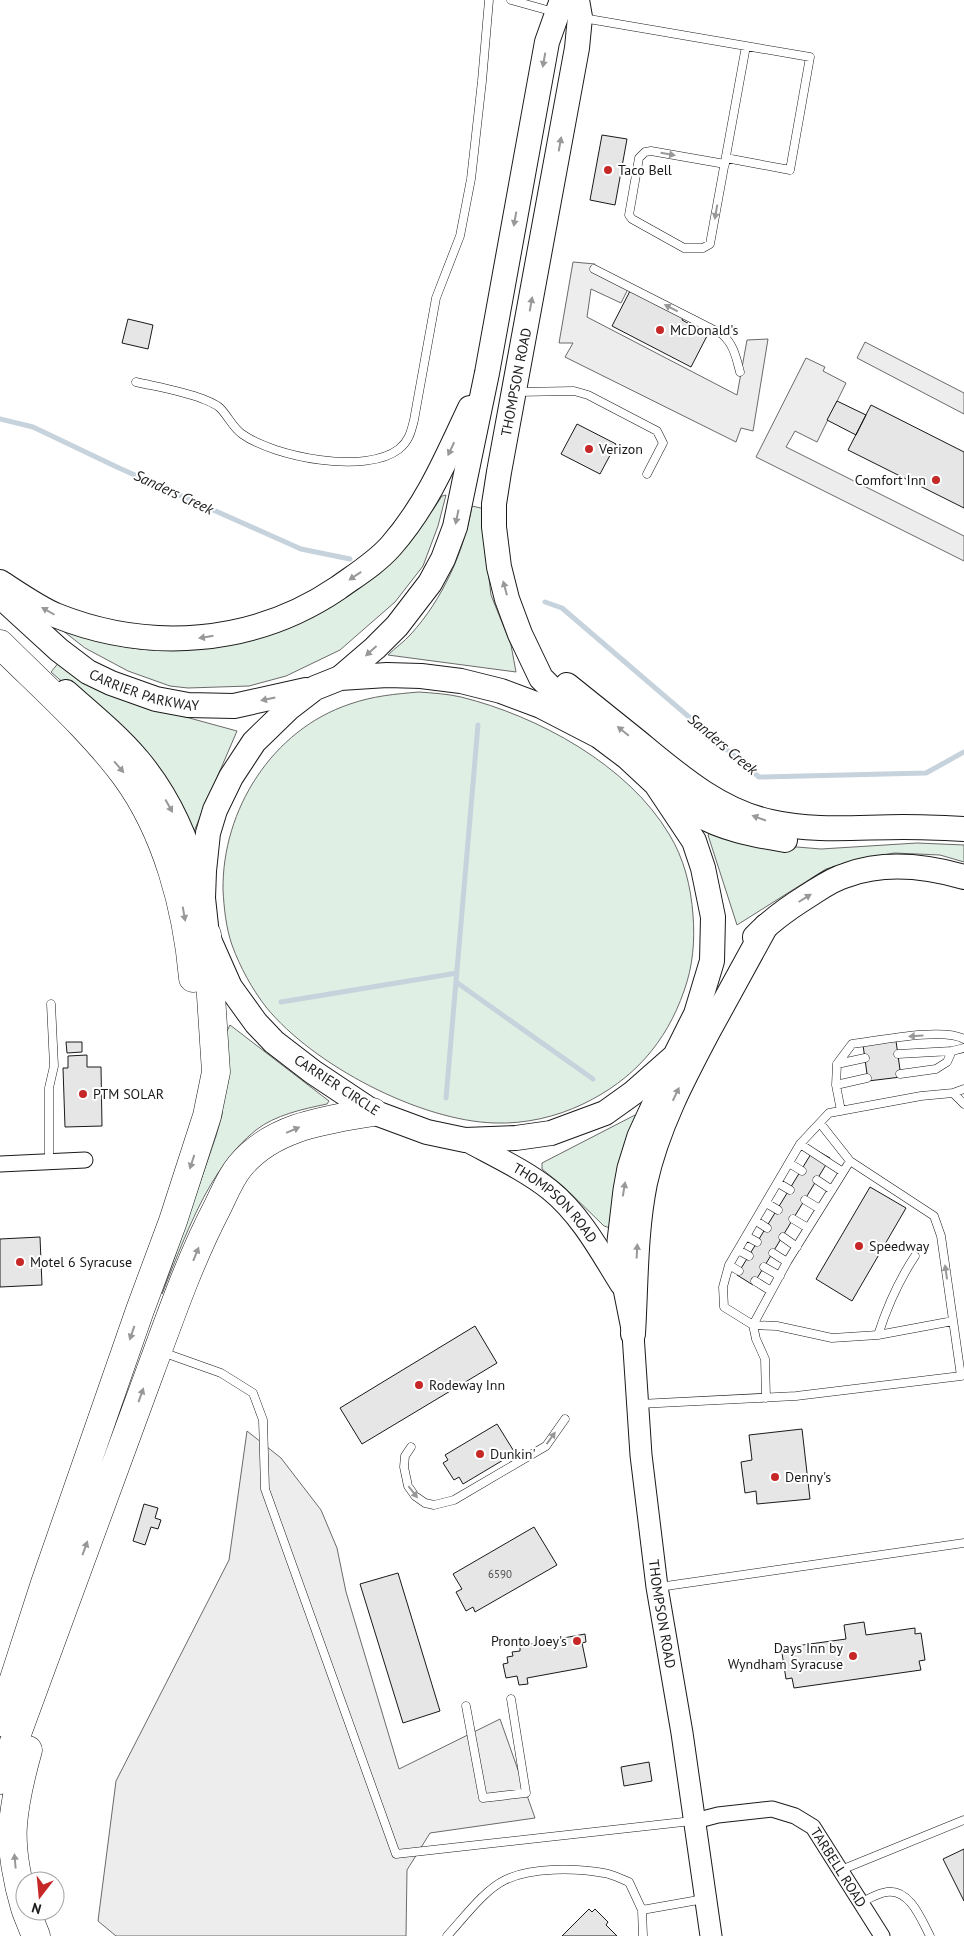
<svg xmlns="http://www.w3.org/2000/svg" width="964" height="1936" viewBox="0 0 964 1936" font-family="'PT Sans',sans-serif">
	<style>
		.green { fill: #e0efe3; stroke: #6a6a6a }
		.parking { fill: #ededed; stroke: #6a6a6a }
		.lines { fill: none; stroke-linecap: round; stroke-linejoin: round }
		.stream { stroke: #c6d2dc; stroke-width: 5 }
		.building { fill: #e6e6e6; stroke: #1a1a1a }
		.lane-casing { stroke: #1a1a1a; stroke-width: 9 }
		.street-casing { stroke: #1a1a1a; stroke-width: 17 }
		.secondary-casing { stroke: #1a1a1a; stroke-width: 23 }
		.primary-casing { stroke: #1a1a1a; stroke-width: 26 }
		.highway-casing { stroke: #1a1a1a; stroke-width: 29 }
		.lane { stroke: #fff; stroke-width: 8 }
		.street { stroke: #fff; stroke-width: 15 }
		.secondary { stroke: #fff; stroke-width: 21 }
		.primary { stroke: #fff; stroke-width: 24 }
		.highway { stroke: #fff; stroke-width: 28 }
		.oneway { fill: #989898 }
		.poi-dot { fill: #c62828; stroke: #fff; stroke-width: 2 }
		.labels { text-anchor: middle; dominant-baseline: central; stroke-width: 4; stroke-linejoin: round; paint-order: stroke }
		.number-label { font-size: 11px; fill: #4d4d4d }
		.poi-label { font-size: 14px; fill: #1a1a1a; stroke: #fff; text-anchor: start }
		.street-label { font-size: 14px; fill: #1a1a1a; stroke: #fff }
		.water-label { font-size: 15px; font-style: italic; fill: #1a1a1a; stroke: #fff }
	</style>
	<rect width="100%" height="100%" fill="#fff"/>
	<!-- green -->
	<path class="green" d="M446 495 438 526 423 566 395 602 340 650 286 676 249 686 188 688 170 686 128 671 85 648 62 630C87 637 113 645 139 649 163 652 188 649 212 646 224 645 237 644 249 641 333 618 396 569 442 496Z
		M472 506 485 509 484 537 491 595 511 645 516 672 388 655C395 648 404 642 411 634 442 600 464 552 472 506Z
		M60 661 160 710 237 731 192 836 134 744 51 672Z
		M419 692C433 693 448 694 461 697 538 716 628 765 669 834 684 858 691 887 693 915 695 941 693 966 684 991 666 1043 633 1080 583 1104 556 1117 525 1124 495 1123 420 1121 313 1065 266 1007 252 989 240 967 232 945 226 928 224 908 223 890 222 810 272 730 350 704 373 696 395 694 419 692Z
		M713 830 785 846 821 849 917 843 964 845V862L940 855 894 853 861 859 826 869 737 925 708 835Z
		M230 1025 329 1101 327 1104C303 1109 275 1115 256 1130 208 1168 184 1240 162 1294L216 1136 222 1115 227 1031Z
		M635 1115 639 1121 610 1228 604 1226 564 1187 542 1169V1163Z"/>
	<!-- parking -->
	<path class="parking" d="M573 262 595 264 594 271 628 289 621 303 591 289 587 317 737 395 747 340 768 339 753 431 741 428 736 442 565 357 573 343H559Z
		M865 342 964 393V414L857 358Z
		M806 358 825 367 823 371 846 383 817 442 795 431 786 447 964 536V561L756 457Z
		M247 1431 281 1458 321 1510 337 1548 346 1592 399 1769 500 1719 535 1818 430 1833 407 1870 406 1936H116L98 1921 116 1781 229 1560Z"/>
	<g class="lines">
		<!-- stream -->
		<path class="stream" d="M0 419 33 427 119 468 301 549 350 559
			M545 602 562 608 759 777 926 773 964 752
			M456 982 593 1079
			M281 1002 457 973
			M446 1098 478 725"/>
	</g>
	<!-- building -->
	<path class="building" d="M602 135 627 139 615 205 590 200Z
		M630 291 684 315 682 320 708 334 691 367 612 326Z
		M128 319 153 325 148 349 122 343Z
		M837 401 866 415 856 435 827 420Z
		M871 405 964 452V508L848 450Z
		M577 424 616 444 600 474 561 454Z
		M896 1041 901 1077 868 1081 863 1045Z
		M66 1042H82V1052L67 1053Z
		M87 1055V1067H101L102 1126 65 1127 63 1068H68V1056Z
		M814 1149 830 1158 753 1285 737 1275Z
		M870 1187 906 1208 852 1301 816 1279Z
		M40 1237 42 1285 0 1287V1239Z
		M475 1326 497 1363 362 1444 340 1408Z
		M497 1424 515 1453 463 1484 459 1477 454 1480 443 1463 448 1460 445 1455Z
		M802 1429 810 1499 757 1504 756 1491 745 1493 741 1462 752 1460 749 1435Z
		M144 1504 158 1508 155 1518 161 1520 158 1529 151 1527 145 1545 133 1541Z
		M534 1527 557 1565 475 1612 473 1607 466 1611 456 1592 462 1589 453 1574Z
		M398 1573 440 1711 403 1723 360 1584Z
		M864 1622 866 1635 915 1628V1634L921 1633 925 1660 919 1661 921 1670 794 1688 792 1678 786 1679 782 1653 789 1652 788 1647 846 1639 844 1625Z
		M585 1634 586 1642 582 1643 587 1667 527 1678 528 1684 519 1685 517 1676 506 1678 503 1664 508 1663 507 1657 513 1656 512 1652 520 1651V1646Z
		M649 1762 652 1781 624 1786 621 1767Z
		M964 1849V1901L943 1859Z
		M589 1909 592 1912 595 1909 608 1922 606 1925 617 1936H562Z"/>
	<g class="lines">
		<defs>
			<path id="lane" d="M511 0 554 12
				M583 18 810 57 790 170 726 158
				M725 164 651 151 645 152 639 158 629 215 632 219 684 248H703L710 244 746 46
				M594 269 722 334C734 345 736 357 740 372
				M136 382C158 387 182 391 203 399 208 401 216 404 220 408 228 416 233 428 242 434 274 457 366 475 399 449 409 441 411 432 414 420L436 298 460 236 471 179 482 81 489 0
				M516 392 574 391 588 395 657 431 663 443 647 474
				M898 1054 952 1051 964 1048
				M837 1064 865 1058
				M900 1074 936 1069 947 1062 952 1051
				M836 1085 867 1078
				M953 1093 964 1089
				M841 1111 836 1085 837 1064 852 1044C877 1041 943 1027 964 1039
				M820 1123 850 1161 934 1216 941 1236 961 1376
				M800 1144 843 1172
				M850 1161 787 1262 753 1325 777 1326 832 1338 878 1335 953 1321
				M49 1162V1088L54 1066 51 1004
				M789 1163 802 1171
				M817 1180 832 1190
				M778 1183 790 1190
				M805 1200 820 1209
				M766 1203 778 1210
				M793 1219 808 1228
				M756 1221 767 1228
				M746 1236 757 1242
				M783 1237 797 1247
				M738 1250 749 1256
				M773 1253 787 1262
				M729 1265 739 1271
				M764 1267 780 1276
				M755 1281 771 1291
				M878 1335C887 1307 899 1280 915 1256
				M162 1352 221 1373 253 1393 263 1420 265 1489 396 1854 692 1821
				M766 1398 765 1359 756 1339 753 1325 724 1307 723 1287 729 1265 800 1144 829 1113 921 1096 953 1093 964 1104
				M639 1404 796 1396 961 1376 964 1374
				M411 1447 405 1456 404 1467 408 1486 415 1496 425 1503 434 1505 454 1500 546 1446 565 1419
				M659 1587 964 1543
				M466 1706 483 1798 526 1793 511 1699
				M841 1870 964 1820
				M861 1902C869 1899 878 1893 887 1892 910 1889 921 1919 930 1936
				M642 1910 704 1899
				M447 1936C463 1919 484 1890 505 1880 531 1867 576 1868 604 1873 612 1874 621 1879 629 1882L642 1910 643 1936"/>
			<g id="street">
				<path d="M0 1164 85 1160"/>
				<path id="s1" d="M695 1821 718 1815 772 1809 795 1816 813 1827 882 1936"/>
			</g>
			<g id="secondary">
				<path id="s2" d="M674 1058 638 1136 628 1168 624 1190 618 1241 624 1289 633 1334 641 1455 657 1587 682 1733 711 1936"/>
				<path id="s3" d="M465 1140C494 1156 525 1170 550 1190 581 1215 601 1253 621 1285"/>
			</g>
			<g id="primary">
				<path d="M577 0 580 17 577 48 499 472 494 504V527L499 567 507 599 520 634 541 678 583 720"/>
				<path d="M0 582C17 593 37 607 55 615 149 653 254 645 338 588 356 575 376 563 391 546 427 505 447 457 470 408"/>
				<path id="s4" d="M0 596 59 650 88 672 111 683 156 699 188 705 234 706 306 690"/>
				<path d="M387 675 421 676 461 681 501 691 541 706 599 736 627 757 656 784 694 841 703 868 713 917 712 961 696 1014 675 1056 633 1093 605 1113 551 1133 516 1138 465 1140 427 1132 373 1112 313 1072 274 1042 256 1023 230 987 207 935 203 898 204 871 208 833 215 810 231 777 254 742 289 708 315 688 340 678Z"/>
				<path d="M340 678 375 648 397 626 430 583 443 559 455 527 487 373 547 42 562 0"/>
				<path d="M567 685C591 704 614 723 638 742 678 775 719 811 771 822 814 832 859 827 903 827 923 827 944 828 964 829"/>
				<path d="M66 692C90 713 118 736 138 760 168 796 187 838 198 882"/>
				<path d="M668 792C677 799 686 807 696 813 722 829 755 835 785 840"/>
				<path d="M755 937C770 921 787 909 806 897 819 889 832 879 847 875 885 861 926 866 964 877"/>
				<path d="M633 1334C636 1284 635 1233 645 1183 657 1128 683 1079 709 1030 728 995 747 961 766 926"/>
			</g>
			<path id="highway" d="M0 644C42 686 90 728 125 775 167 832 187 909 193 978
				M0 1722 45 1583 140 1310 173 1221 207 1116 216 1072 207 935
				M0 1780C50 1643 100 1506 151 1369 171 1315 190 1260 217 1208 224 1194 230 1178 240 1166 273 1126 326 1120 373 1112
				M25 1908C18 1885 11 1850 13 1825 15 1799 21 1775 28 1750
				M26 1911 36 1936"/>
		</defs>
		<!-- lane casing -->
		<use href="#lane" class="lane-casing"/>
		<!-- street casing -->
		<use href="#street" class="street-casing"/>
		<!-- secondary casing -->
		<use href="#secondary" class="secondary-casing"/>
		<!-- primary casing -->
		<use href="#primary" class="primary-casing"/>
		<!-- highway casing -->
		<use href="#highway" class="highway-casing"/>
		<!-- lane -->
		<use href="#lane" class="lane"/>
		<!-- street -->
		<use href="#street" class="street"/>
		<!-- secondary -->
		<use href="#secondary" class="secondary"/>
		<!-- primary -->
		<use href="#primary" class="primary"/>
		<!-- highway -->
		<use href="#highway" class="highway"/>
	</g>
	<!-- one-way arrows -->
	<defs><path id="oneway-solid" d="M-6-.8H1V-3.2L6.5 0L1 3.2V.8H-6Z" transform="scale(1.25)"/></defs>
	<g class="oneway">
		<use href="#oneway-solid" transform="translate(544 60) rotate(100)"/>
		<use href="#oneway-solid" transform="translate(560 144) rotate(-80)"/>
		<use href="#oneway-solid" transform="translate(668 154) rotate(10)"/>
		<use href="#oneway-solid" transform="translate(716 212) rotate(100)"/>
		<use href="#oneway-solid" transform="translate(515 219) rotate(100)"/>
		<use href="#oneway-solid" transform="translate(531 304) rotate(-80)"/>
		<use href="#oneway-solid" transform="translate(671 308) rotate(-153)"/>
		<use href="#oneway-solid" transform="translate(451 449) rotate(115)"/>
		<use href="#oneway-solid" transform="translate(457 517) rotate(102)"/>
		<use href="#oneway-solid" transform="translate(355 576) rotate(146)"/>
		<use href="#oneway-solid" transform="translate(505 588) rotate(-105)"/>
		<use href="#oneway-solid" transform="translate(48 611) rotate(-150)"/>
		<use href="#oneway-solid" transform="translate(206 637) rotate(171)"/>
		<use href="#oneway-solid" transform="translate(371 651) rotate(138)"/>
		<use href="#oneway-solid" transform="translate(268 699) rotate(168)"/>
		<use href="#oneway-solid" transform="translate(623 731) rotate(-141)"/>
		<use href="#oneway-solid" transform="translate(119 767) rotate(49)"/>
		<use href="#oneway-solid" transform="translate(169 806) rotate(61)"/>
		<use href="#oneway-solid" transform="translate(759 818) rotate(-160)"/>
		<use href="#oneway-solid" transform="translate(805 898) rotate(-32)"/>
		<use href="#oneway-solid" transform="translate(184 914) rotate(80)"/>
		<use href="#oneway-solid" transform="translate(916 1036) rotate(177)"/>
		<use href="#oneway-solid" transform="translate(676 1094) rotate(-65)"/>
		<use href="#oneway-solid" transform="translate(293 1130) rotate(-23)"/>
		<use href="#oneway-solid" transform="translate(192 1162) rotate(108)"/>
		<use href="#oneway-solid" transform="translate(624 1189) rotate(-81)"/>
		<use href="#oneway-solid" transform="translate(637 1251) rotate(-87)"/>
		<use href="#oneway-solid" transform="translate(196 1254) rotate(-68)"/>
		<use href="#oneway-solid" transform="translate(946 1272) rotate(-98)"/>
		<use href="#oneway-solid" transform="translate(132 1333) rotate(109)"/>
		<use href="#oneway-solid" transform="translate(141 1395) rotate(-70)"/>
		<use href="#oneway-solid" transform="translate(551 1438) rotate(-54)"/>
		<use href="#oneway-solid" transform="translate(413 1492) rotate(52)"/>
		<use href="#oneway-solid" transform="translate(85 1548) rotate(-70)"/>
		<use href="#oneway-solid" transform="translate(15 1861) rotate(-95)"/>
	</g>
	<!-- markers -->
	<g class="poi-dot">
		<circle cx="608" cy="170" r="5"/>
		<circle cx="660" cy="330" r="5"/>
		<circle cx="589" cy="449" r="5"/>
		<circle cx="936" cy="480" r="5"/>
		<circle cx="83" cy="1094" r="5"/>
		<circle cx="859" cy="1246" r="5"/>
		<circle cx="20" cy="1262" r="5"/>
		<circle cx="419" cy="1385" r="5"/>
		<circle cx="480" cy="1454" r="5"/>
		<circle cx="775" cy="1477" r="5"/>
		<circle cx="577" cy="1641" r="5"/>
		<circle cx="853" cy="1656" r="5"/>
	</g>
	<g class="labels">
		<!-- number labels -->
		<g class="number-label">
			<text x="500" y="1574">6590</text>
		</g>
		<!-- poi labels -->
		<g class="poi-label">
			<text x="618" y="170">Taco Bell</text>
			<text x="670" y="330">McDonald's</text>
			<text x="599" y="449">Verizon</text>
			<text x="926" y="480" text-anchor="end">Comfort Inn</text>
			<text x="93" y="1094">PTM SOLAR</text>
			<text x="869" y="1246">Speedway</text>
			<text x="30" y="1262">Motel 6 Syracuse</text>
			<text x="429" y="1385">Rodeway Inn</text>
			<text x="490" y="1454">Dunkin'</text>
			<text x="785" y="1477">Denny's</text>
			<text x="567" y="1641" text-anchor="end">Pronto Joey's</text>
			<text x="843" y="1648" text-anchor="end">Days Inn by<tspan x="843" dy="16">Wyndham Syracuse</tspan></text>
		</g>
		<!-- street labels -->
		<g class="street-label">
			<text transform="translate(516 382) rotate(-79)">THOMPSON ROAD</text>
			<text stroke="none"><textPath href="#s4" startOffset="176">CARRIER PARKWAY</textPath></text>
			<text transform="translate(337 1085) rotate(33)">CARRIER CIRCLE</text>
			<text stroke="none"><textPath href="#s3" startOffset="111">THOMPSON ROAD</textPath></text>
			<text stroke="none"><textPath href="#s2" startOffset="569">THOMPSON ROAD</textPath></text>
			<text stroke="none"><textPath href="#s1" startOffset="171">TARBELL ROAD</textPath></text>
		</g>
		<!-- water labels -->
		<g class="water-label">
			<text transform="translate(174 492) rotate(25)">Sanders Creek</text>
			<text transform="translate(723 744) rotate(40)">Sanders Creek</text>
		</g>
	</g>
	<!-- north arrow -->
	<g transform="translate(40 1896) rotate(196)"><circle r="24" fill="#ffffff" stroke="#a3a3a3"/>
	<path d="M0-4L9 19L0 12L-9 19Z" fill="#c62828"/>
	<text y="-8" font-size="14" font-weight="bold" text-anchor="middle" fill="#1a1a1a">N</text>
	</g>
</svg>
